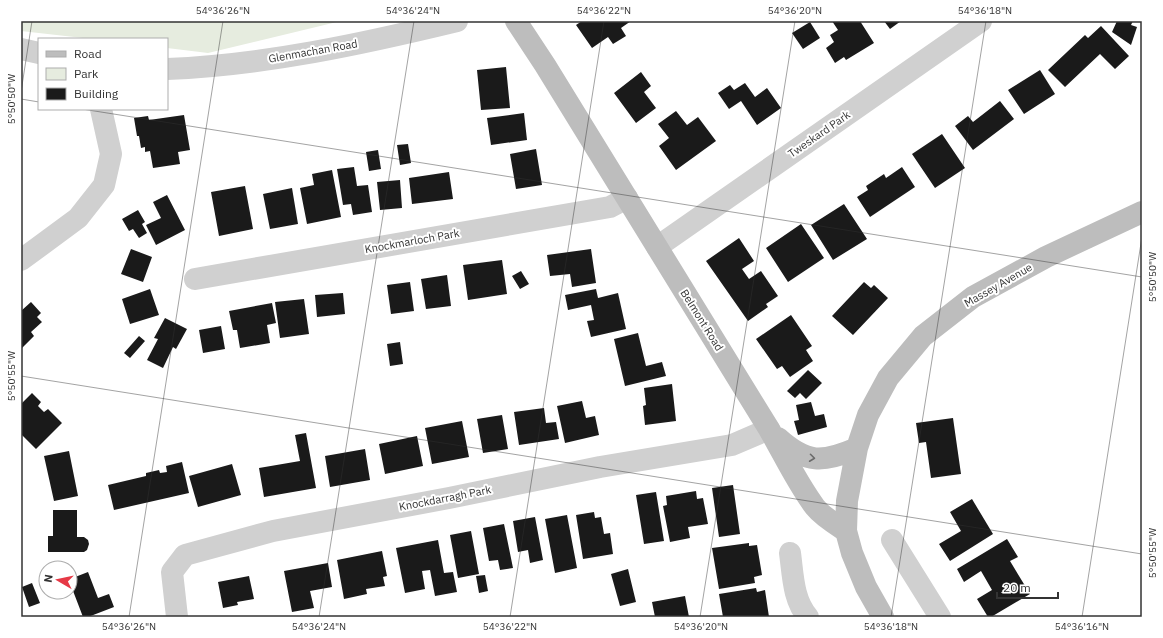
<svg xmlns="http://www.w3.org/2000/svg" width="1163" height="638" viewBox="0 0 1163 638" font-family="'IBM Plex Sans',sans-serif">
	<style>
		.green { fill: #e6ecdf }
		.building { fill: #1a1a1a }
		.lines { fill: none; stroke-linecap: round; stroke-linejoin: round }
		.street { stroke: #d0d0d0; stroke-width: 22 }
		.secondary { stroke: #bdbdbd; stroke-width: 22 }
		.oneway { stroke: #6a6a6a }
		.ticks { fill: none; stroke: #333; stroke-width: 1; stroke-opacity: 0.45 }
		.labels { text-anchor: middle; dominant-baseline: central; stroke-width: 4; stroke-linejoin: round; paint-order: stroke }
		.street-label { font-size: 11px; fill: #333; stroke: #fff }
		.neatline { fill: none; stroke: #333; stroke-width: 1.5 }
		.ticks-label { font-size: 10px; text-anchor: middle; fill: #333 }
	</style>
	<rect width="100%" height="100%" fill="#fff"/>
	<!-- green -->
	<path class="green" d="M21 21H341L208 53 167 48V39H92L21 31Z"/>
	<!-- building -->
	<path class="building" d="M582 21H631L621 28 626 36 613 44 608 37 592 48 576 25Z
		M832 21H860L874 43 846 60 844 57 835 63 826 48 834 42 830 35 838 30Z
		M884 21H901L890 29Z
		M1117 21H1133L1131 25 1137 27 1131 45 1112 32Z
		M810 22 820 38 803 49 792 33Z
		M1101 26 1129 56 1115 69 1100 54 1065 87 1048 70 1085 35 1088 38Z
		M506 67 510 108 481 110 477 70Z
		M1040 70 1055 94 1024 114 1008 90Z
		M641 72 651 86 644 92 656 108 636 123 614 93Z
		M745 83 755 97 767 88 781 108 757 125 741 101 729 109 718 93 730 85 734 90Z
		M1000 101 1014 119 973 150 955 126 968 116 973 122Z
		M676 111 687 125 698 117 716 141 676 170 659 146 669 138 658 124Z
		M524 113 527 140 491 145 487 118Z
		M184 115 190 150 178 152 180 164 153 168 150 151 145 152V147L141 148 139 136H137L134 118 148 116 149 120Z
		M942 134 965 168 935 188 912 154Z
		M408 144 411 163 400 165 397 145Z
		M536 149 542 185 516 189 510 154Z
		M378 150 381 169 369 171 366 152Z
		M354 167 357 186 368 185 372 212 353 215 351 204 343 205 337 169Z
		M902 167 915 187 870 217 857 197 868 190 866 186 884 174 886 178Z
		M332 170 341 217 307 224 300 188 314 185 312 174Z
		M449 172 453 199 412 204 409 178Z
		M400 180 402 208 380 210 377 182Z
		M245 186 253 229 219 236 211 192Z
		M292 188 298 224 270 229 263 194Z
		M167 195 185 230 156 245 146 225 161 218 153 202Z
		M844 204 867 239 833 260 811 225Z
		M138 210 145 222 142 224 147 233 139 238 133 229 129 231 122 219Z
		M801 224 824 258 788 282 766 248Z
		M739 238 754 261 742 269 749 279 761 271 778 296 766 304 768 307 748 321 706 261Z
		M131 249 152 257 143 282 121 274Z
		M591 249 596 283 572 287 570 274 550 276 547 255Z
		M502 260 507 294 468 300 463 265Z
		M521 271 529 284 520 289 512 276Z
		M447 275 451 306 426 309 421 279Z
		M410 282 414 311 391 314 387 285Z
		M864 282 871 288 874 285 888 298 853 335 832 316Z
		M150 289 159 315 130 324 122 299Z
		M596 289 598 298 618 293 626 329 591 337 587 321 594 320 591 305 568 310 565 295Z
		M343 293 345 314 317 317 315 295Z
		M304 299 309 334 280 338 275 302Z
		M31 302 41 313 37 317 42 322 31 332 34 336 21 349V311Z
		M272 303 276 323 267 325 270 343 240 348 237 330H233L229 311Z
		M791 315 812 346 806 350 813 361 790 377 782 366 777 369 756 339Z
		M165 318 187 329 176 349 173 347 163 368 147 360 158 339 154 338Z
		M221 326 225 349 203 353 199 330Z
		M638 333 646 366 662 362 666 376 625 386 614 339Z
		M139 336 145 341 130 358 124 353Z
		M400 342 403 364 390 366 387 344Z
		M808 370 822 383 806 399 800 393 795 398 787 391Z
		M672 384 676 421 645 425 643 406 646 405 644 388Z
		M32 393 41 402 38 406 44 412 48 409 62 423 36 449 21 434V404Z
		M582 401 586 418 595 416 599 435 565 443 557 406Z
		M811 402 815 416 824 414 827 427 798 435 794 421 799 420 796 405Z
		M544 408 546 423 556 422 559 439 519 445 514 412Z
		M502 415 508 449 483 453 477 419Z
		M953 418 961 474 931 478 926 442 919 443 916 423Z
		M462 421 469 457 432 464 425 428Z
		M306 433 316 488 264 497 259 468 300 461 295 435Z
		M417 436 423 466 385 474 379 444Z
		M365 449 370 480 330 487 325 456Z
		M69 451 78 496 54 501 44 456Z
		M182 462 189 493 114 510 108 485 146 476V473L159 470 160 473 167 472 166 466Z
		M232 464 241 495 198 507 189 476Z
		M733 485 740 534 719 537 712 488Z
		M696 491 697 499 703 498 708 524 688 527 690 538 670 542 663 506 667 505 666 496Z
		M656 492 664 541 644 544 636 495Z
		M972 499 993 534 950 561 939 544 961 531 950 512Z
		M53 510H77V537H84L88 540 89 544 87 550 84 552H48V536H53Z
		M594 512 595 518 601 517 604 534 610 533 613 554 583 559 576 515Z
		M567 515 577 568 555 573 545 519Z
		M535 517 543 560 530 563 528 550 518 552 513 521Z
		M504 524 513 568 500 570 498 560 489 561 483 528Z
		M471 531 479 574 458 578 450 535Z
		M1007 539 1018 557 1010 561 1030 594 991 617H988L977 599 992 590 981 571 964 582 957 569Z
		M438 540 444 573 453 572 457 592 435 596 430 570 422 571 425 589 405 593 396 548Z
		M749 543V546L757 545 762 575 754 577 755 583 719 589 712 548Z
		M382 551 387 576 383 577 385 586 366 589 367 594 344 599 337 560Z
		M328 563 332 587 310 591 314 608 292 612 284 571Z
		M628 569 636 602 620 606 611 574Z
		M88 572 98 598 109 594 114 607 88 617H83L70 583V579Z
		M485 575 488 591 479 593 476 576Z
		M249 576 254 599 237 602 238 605 223 608 218 582Z
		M32 583 40 603 29 607 22 587Z
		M756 588 757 592 765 590 769 617H723L719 594Z
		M685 596 689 617H655L652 602Z"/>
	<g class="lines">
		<!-- street -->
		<path class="street" d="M21 49 39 53
			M167 69C265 65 362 44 457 21
			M657 247 981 21
			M21 260 78 218 104 185 111 154 101 109
			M195 279 610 207 627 198
			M892 540 940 617
			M790 553C793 575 793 600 808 617
			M177 617 172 572 185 555 273 531 449 498 600 467 732 445 769 429"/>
		<!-- secondary -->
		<path class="secondary" d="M516 21 545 65 769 429C784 455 797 483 815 507 823 517 835 524 846 531
			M778 438C807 464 822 463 857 448
			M883 617 866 587 852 553 846 531 847 501 857 448 868 415 888 378 923 336 973 297 1046 257 1142 212"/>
	</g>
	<!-- one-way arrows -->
	<defs><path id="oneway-chevron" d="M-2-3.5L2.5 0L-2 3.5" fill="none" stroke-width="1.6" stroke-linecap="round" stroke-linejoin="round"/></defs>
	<use class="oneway" href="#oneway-chevron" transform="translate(812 458) rotate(7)"/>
	<!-- ticks -->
	<path class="ticks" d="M21 92 32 21M21 99 39 102M82 109 1142 277M21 376 1142 554M129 617 223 21M319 617 414 21M510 617 604 21M700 617 795 21M891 617 986 21M1082 617 1142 237"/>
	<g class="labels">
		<!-- street labels -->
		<g class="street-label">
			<text transform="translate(313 51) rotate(-10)">Glenmachan Road</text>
			<text transform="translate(819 134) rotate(-35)">Tweskard Park</text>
			<text transform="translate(412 241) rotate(-10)">Knockmarloch Park</text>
			<text transform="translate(998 285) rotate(-30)">Massey Avenue</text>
			<text transform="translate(702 320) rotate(58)">Belmont Road</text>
			<text transform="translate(445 498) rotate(-11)">Knockdarragh Park</text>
		</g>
	</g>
	<!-- border -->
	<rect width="1163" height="638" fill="none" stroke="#ffffff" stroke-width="44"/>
	<!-- legend -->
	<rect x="38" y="38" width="130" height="72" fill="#ffffff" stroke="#adadad"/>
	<rect x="46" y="51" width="20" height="6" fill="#bdbdbd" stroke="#adadad"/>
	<text x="74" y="58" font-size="12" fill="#333333">Road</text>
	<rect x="46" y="68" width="20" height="12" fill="#e6ecdf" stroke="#adadad"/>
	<text x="74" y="78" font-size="12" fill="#333333">Park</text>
	<rect x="46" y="88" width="20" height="12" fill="#1a1a1a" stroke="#adadad"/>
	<text x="74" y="98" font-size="12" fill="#333333">Building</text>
	<!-- north arrow -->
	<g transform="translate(58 580) rotate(279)"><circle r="19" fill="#ffffff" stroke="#adadad"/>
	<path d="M0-3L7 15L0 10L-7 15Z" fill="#e63946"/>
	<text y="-6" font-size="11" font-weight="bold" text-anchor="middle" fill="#333333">N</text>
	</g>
	<!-- scale -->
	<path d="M997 592v6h61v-6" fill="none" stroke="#333333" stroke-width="2"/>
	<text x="1003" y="592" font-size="12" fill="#333333" stroke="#ffffff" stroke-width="3" paint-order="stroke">20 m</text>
	<rect x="22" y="22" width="1119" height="594" class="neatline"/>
	<g class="ticks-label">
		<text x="223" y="14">54°36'26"N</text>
		<text x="413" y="14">54°36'24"N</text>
		<text x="604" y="14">54°36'22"N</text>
		<text x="795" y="14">54°36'20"N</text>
		<text x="985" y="14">54°36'18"N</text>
		<text transform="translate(11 99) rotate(-90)" y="4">5°50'50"W</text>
		<text transform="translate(1152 277) rotate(-90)" y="4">5°50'50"W</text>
		<text transform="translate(11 376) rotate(-90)" y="4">5°50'55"W</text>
		<text transform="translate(1152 553) rotate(-90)" y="4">5°50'55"W</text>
		<text x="129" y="630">54°36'26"N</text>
		<text x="319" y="630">54°36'24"N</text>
		<text x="510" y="630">54°36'22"N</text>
		<text x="701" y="630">54°36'20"N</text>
		<text x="891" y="630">54°36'18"N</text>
		<text x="1082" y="630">54°36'16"N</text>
	</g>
</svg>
